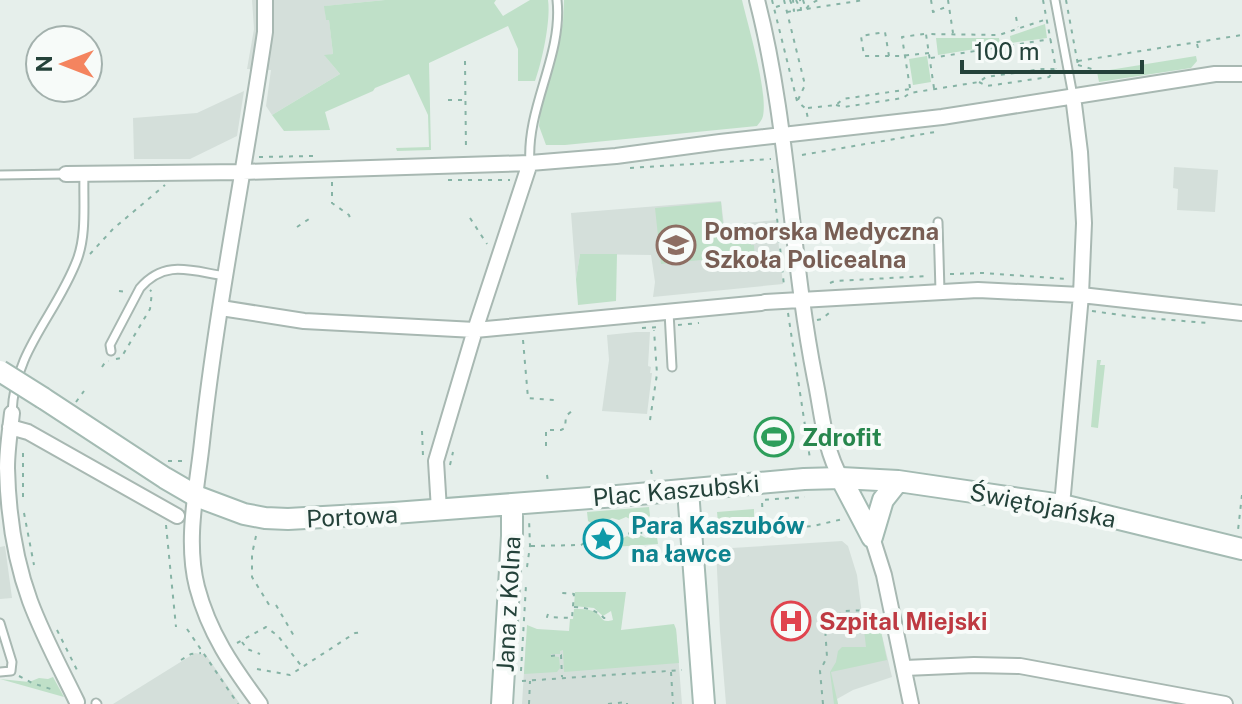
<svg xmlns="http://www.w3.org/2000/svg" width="1242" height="704" viewBox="0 0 1242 704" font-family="'Public Sans',sans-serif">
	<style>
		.built { fill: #d4dfda }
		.green { fill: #bfe0c8 }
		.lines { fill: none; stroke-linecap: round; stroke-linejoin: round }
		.lane-casing { stroke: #a8b8b2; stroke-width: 11 }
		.street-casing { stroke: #a8b8b2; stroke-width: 18 }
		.secondary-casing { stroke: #a4bbb3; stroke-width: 24 }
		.path { stroke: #86b3a5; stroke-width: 2; stroke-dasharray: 4 6; stroke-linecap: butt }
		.lane { stroke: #fff; stroke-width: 7 }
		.street { stroke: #fff; stroke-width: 14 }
		.secondary { stroke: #fff; stroke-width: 20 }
		.secondary-bridge-casing { stroke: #a4bbb3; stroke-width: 24; stroke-linecap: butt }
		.secondary-bridge { stroke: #fff; stroke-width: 20 }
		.labels { text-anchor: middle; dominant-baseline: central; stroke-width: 8; stroke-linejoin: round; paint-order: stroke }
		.education-label { font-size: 24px; font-weight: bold; fill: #785e54; stroke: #f7fbf9; text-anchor: start }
		.leisure-label { font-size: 24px; font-weight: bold; fill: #27864d; stroke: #f7fbf9; text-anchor: start }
		.street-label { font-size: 24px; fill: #24423a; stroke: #f7fbf9 }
		.culture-label { font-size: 24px; font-weight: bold; fill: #0d838f; stroke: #f7fbf9; text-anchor: start }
		.health-label { font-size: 24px; font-weight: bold; fill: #be3a42; stroke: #f7fbf9; text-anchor: start }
	</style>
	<rect width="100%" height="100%" fill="#e6efeb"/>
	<!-- built -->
	<path class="built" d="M252 0H385L325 6 326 20 329 19 333 54 325 56 340 74 272 115 266 106 271 70 247 69 254 29Z
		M244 91 237 136 190 159H134L133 118 197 113Z
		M1174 167 1218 170 1215 212 1177 210 1178 189 1173 188Z
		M721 201 724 225 776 220 783 284 653 297 655 282 651 255 580 254 576 279 571 213Z
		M636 332H650L648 366 651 367 650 373H652L647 414 602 411 609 360 607 335Z
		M842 541 848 546 857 575 864 630 880 627 892 677 853 690 837 699 838 704H726L720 631 716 549Z
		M5 546 12 598 0 599V547Z
		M676 629 682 704H522L526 640Z
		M195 653 206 655 240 704H113Z"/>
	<!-- green -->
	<path class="green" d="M385 0H496L494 3 503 16 530 0H548C551 20 542 62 535 81H518V49L508 26 429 63 431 150 397 151 396 148 429 147 428 115 409 74 375 88 373 91 325 112 330 130 284 131 272 115 340 74 324 55 333 54 329 20H326L324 6Z
		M564 0H742C748 26 768 91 763 116 762 120 760 122 757 126L565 145H546L539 126 541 106 563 22Z
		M1045 24 1047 38 1011 43 1010 36Z
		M936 38H999L1000 45 938 55Z
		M927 56 931 82 913 85 909 59Z
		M1196 56 1197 61 1191 68 1099 82 1097 72Z
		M721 202 723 225 752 223 753 241 751 242V245H754L755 261 702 267 701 260 661 264 655 208Z
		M580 254H617L616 301 578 305 576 279Z
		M1097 360H1101L1100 365H1105L1098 428 1091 427Z
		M649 507 650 516 646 519 638 516 632 520 626 517 619 520 612 518 604 522 599 519 591 523 588 521 587 512Z
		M754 509V520L718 523 717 512Z
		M640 535 646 538 654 535 657 537 658 544 597 548V540L599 538 607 541 613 537 619 540 627 536 633 539Z
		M575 592H626L621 630 674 624 676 629 679 663 564 672 563 650 560 651V654H551V656L559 657 560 668 557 672 524 674 527 625 537 629 569 631 570 619H573L574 609C580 609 587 609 593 611 604 615 599 624 613 620L611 611 603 616 594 608 574 606Z
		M880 627 887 660 831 672 838 704H834L830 672 836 662 838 651 842 647H866L864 630Z
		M53 677 64 697 0 679 29 682 39 678 48 679Z"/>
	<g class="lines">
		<defs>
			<path id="lane" d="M1055 0 1073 96
				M530 163C526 107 563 56 557 0
				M0 175 66 174
				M938 222 940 291
				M669 312 672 367
				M111 351 110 345 140 288C165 259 191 271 225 276
				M12 413C14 351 56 315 77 260 87 234 83 202 84 174
				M0 623 12 662 11 671 0 672
				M96 703 97 704"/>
			<path id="street" d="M757 0C789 124 790 253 815 379 822 412 824 449 841 478
				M66 174 243 172 530 163 616 156 720 142 942 117 1215 74H1242
				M765 302 978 290 1081 295 1242 313
				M221 308 304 321 475 330 761 303
				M12 413C10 431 7 450 7 468 8 512 15 560 30 601 43 636 61 669 77 702
				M10 427 28 432 177 516
				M1062 505 1081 295 1084 223 1080 152 1073 96
				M439 510 436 461 475 330 530 163
				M872 537 884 575 911 704
				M905 668 974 665 1020 666 1225 704
				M260 704C232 666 209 633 197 587 185 540 197 489 202 442 217 304 245 168 265 32V0"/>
			<path id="secondary" d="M43 398 165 478 196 496 244 514 265 518 288 519 394 513 617 496 804 479 841 478 898 481 1062 505 1242 549
				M841 478 872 537
				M688 490 704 704
				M872 537 883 500 898 481
				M502 704 512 536V504"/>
		</defs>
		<!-- lane casing -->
		<use href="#lane" class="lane-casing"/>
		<!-- street casing -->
		<use href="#street" class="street-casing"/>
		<!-- secondary casing -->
		<use href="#secondary" class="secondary-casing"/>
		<!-- path -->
		<path class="path" d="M772 0 797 101 806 109 808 119
			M784 0 805 85 798 100
			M790 0 794 11 793 0
			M796 0 801 10 800 0
			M803 0 806 9 810 4 818 0
			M931 0 933 12 946 7
			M948 0 953 33
			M1043 0 1056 69
			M1066 0 1078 65
			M776 7 785 4
			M787 12 864 0
			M1016 17 1018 27
			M1197 44 1199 52
			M889 56 885 32 861 36 864 56H900L929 53
			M931 58 1051 39
			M465 61 466 151
			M1078 61 1242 35
			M1078 65 1092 69
			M979 82 987 86 1049 77 1055 70
			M910 88 902 37 924 34
			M934 88 926 34 999 35 1047 19
			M448 100H464
			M836 105 844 107 903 98 910 93 979 82 986 77 1042 69H1056
			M808 108 836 105 843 99 910 89
			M802 155 935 132
			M259 157 313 156
			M630 168 771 159
			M772 169 784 286
			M448 180H510
			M332 182V203L349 215 350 218
			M470 218 487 244
			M297 227 312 217
			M90 254 113 229 165 185
			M950 274 983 273 1068 279
			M830 283 835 281 928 276
			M119 291 128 292
			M1092 311 1135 317 1208 323
			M788 313 810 459
			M817 320 822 319 829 313
			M678 325 699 323
			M642 328 659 327
			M523 340 528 398 554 400
			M116 359 121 358 150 309 152 292 150 290
			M102 367 106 361H109
			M76 402 84 391
			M650 420 657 374 654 330
			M422 431 423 456
			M546 446V430H561L565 428 566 416 573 410
			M23 453V503
			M168 461H186
			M450 465 453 452
			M651 470 652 475
			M547 475 548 482
			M1242 495 1238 530 1242 531
			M24 513 34 565
			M166 525 176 627
			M763 527 762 500 805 497
			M707 534 813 526 843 519
			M256 536 252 554V577L271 608
			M531 546 581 545 598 535 656 532 663 537
			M527 567 530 546 529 518
			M276 605 294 636 297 634
			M574 607C586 608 595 609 604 618H611
			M548 614 547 617 572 618 574 594 562 593
			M187 629 238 704
			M57 630 79 674
			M242 642 247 649 260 654
			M237 643 266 627 278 636 303 668
			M551 656 561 655 562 677
			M181 660 191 654 201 653
			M257 669 290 675 355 633 364 632
			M521 671 526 585
			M671 672 673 704
			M19 676 32 683 54 690
			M522 681 682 670
			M529 704 530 681
			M608 704 627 702V704
			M823 704 820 671 827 657 824 612 836 618 843 611 870 610"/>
		<!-- lane -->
		<use href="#lane" class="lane"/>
		<!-- street -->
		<use href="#street" class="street"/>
		<!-- secondary -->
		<use href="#secondary" class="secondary"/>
		<defs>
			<path id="secondary-bridge" d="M0 371 43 398"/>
		</defs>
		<!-- secondary-bridge casing -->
		<use href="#secondary-bridge" class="secondary-bridge-casing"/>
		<!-- secondary-bridge -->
		<use href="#secondary-bridge" class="secondary-bridge"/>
	</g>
	<!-- icons -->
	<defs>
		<symbol id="university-ring" viewBox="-11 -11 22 22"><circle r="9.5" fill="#f7fbf9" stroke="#8d6e63" stroke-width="1.5"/><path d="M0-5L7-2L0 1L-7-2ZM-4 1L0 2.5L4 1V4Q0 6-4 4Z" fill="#8d6e63"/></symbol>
		<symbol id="stadium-ring" viewBox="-11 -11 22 22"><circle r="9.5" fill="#f7fbf9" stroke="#2e9e5b" stroke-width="1.5"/><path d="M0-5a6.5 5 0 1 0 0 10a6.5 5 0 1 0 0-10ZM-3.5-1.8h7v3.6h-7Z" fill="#2e9e5b"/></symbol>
		<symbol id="sight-ring" viewBox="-11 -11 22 22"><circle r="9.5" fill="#f7fbf9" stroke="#0f9aa8" stroke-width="1.5"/><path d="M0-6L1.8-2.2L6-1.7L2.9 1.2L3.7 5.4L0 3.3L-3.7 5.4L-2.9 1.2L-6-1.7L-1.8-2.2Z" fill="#0f9aa8"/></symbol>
		<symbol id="hospital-ring" viewBox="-11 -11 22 22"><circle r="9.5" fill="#f7fbf9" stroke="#e0444e" stroke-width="1.5"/><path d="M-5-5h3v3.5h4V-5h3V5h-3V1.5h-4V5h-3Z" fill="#e0444e"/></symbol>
	</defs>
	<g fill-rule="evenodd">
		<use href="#university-ring" x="654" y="223" width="44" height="44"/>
		<use href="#stadium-ring" x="752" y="415" width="44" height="44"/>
		<use href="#sight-ring" x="581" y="517" width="44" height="44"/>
		<use href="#hospital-ring" x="769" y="599" width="44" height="44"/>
	</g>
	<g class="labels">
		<!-- education labels -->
		<g class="education-label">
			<text x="704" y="231">Pomorska Medyczna<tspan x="704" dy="28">Szkoła Policealna</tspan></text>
		</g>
		<!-- leisure labels -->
		<g class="leisure-label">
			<text x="802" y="437">Zdrofit</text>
		</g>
		<!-- street labels -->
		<g class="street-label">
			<text transform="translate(676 490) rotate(-5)">Plac Kaszubski</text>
			<text transform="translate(1043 505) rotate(11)">Świętojańska</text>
			<text transform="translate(352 516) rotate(-3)">Portowa</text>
			<text transform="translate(508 604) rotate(-87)">Jana z Kolna</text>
		</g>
		<!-- culture labels -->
		<g class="culture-label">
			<text x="631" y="525">Para Kaszubów<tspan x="631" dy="28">na ławce</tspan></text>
		</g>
		<!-- health labels -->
		<g class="health-label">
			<text x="819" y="621">Szpital Miejski</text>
		</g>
	</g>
	<!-- north arrow -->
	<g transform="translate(64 64) rotate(270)"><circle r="38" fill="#f7fbf9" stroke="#a3b1ad" stroke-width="2"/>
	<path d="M0-6L14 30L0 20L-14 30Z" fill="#f4845f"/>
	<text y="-12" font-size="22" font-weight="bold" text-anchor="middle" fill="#24423a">N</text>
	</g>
	<!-- scale -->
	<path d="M962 60v12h180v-12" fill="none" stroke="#24423a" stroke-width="4"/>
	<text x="974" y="60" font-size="24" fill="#24423a" stroke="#f7fbf9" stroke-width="6" paint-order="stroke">100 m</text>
</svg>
